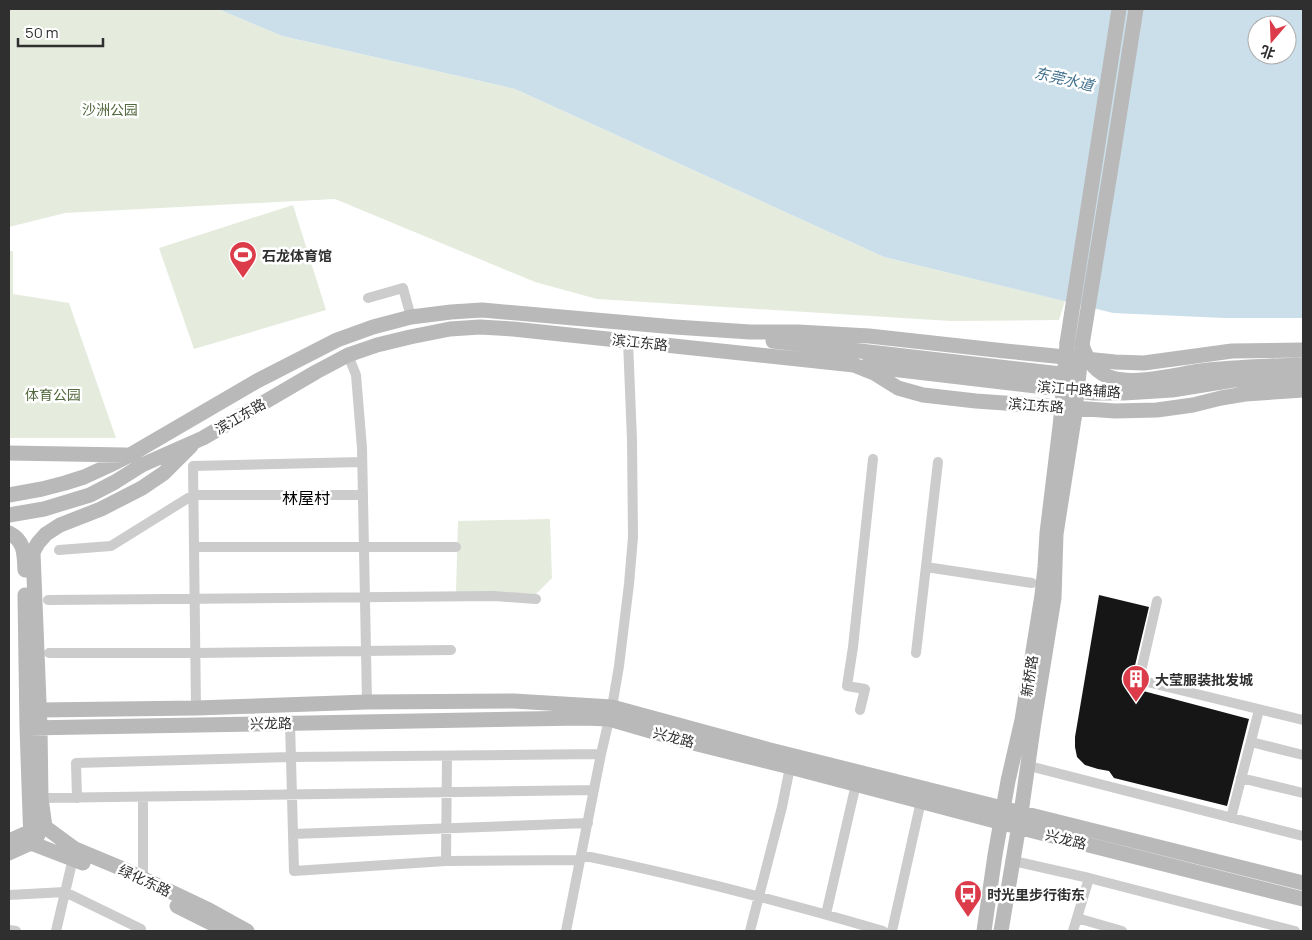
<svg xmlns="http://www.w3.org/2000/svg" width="1312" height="940" viewBox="0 0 1312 940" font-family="Manrope,'Noto Sans SC',sans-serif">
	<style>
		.green { fill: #e5ecde }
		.water { fill: #cbdfea; fill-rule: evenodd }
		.building { fill: #161616 }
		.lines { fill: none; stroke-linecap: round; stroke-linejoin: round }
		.street { stroke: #ccc; stroke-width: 10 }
		.secondary { stroke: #b9b9b9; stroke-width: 15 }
		.secondary-bridge { stroke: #b9b9b9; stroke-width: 15 }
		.labels { text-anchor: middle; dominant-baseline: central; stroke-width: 5; stroke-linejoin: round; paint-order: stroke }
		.park-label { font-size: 14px; fill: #53693f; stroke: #fff }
		.poi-label { font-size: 14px; font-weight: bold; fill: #2f2f2f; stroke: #fff; text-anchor: start }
		.street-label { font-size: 14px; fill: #2f2f2f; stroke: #fff }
		.water-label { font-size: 15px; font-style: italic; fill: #41718d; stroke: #fff }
		.quarter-label { font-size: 16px; fill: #000; stroke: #fff }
	</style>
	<rect width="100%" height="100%" fill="#fff"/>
	<!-- green -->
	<path class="green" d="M9 9H218L282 36 515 89 884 257 1065 301 1059 320 951 321 597 299 535 282 335 199 65 213 9 227Z
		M293 205 326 310 194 349 159 248Z
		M9 251H13V294L69 303 116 438H9Z
		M550 519 552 578 536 594 456 592 458 521Z"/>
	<!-- water -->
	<path class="water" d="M218 9H1303V318H1224L1113 313 884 257 515 89 282 36ZM1257 25H1287V55H1257Z"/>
	<!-- building -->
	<path class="building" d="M1099 595 1149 607 1132 678V688L1249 719 1227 806 1114 778 1109 771 1098 769 1085 765 1077 757 1075 747V737Z"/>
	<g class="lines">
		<!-- street -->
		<path class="street" d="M368 298 403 288 411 317
			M348 355 356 375 362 448 367 702
			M194 547H456
			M59 550 111 546 193 495H363
			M926 567 1032 583
			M48 600 494 596 536 599
			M1157 601 1139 680 1303 720
			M49 653H195L451 650
			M916 653 938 462
			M196 708 193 466 362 462
			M860 710 865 689 847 686 853 647 873 459
			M290 722 294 871 446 861 580 860
			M1251 742 1303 755
			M1029 766 1303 836
			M1241 778 1303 793
			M143 797V879
			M41 798 594 790
			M77 798 76 763 291 757 601 754
			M1231 818 1259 710
			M293 834 588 823
			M581 855C683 876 784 902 883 931
			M446 861 447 756
			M1018 862 1089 878 1295 931
			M9 895 65 892 141 929
			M826 914 856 784
			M1077 918 1122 931
			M9 930 16 931
			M56 931 74 854
			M566 931 601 754 612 707 619 666 629 584 633 537 632 440 628 341
			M750 931 782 807 790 767
			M892 931 921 801
			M1073 931 1089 878"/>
		<!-- secondary -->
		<path class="secondary" d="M773 341 1078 376
			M1067 343 1119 9
			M1082 345 1114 149 1136 9
			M866 366 1094 393H1124L1172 390 1234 380 1303 378
			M1273 366 1303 365
			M9 453 126 455
			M9 495 42 489 65 483 84 477 108 466 130 455 257 381 337 340 373 327 411 317 451 312 482 310 675 327 750 332H798L869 336 1005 351 1115 362 1144 363 1232 351 1303 350
			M9 515 44 509 90 495 115 482 142 465 203 438 316 372 348 355 377 345 410 337 450 329 480 327 513 329 854 365 874 373 898 388 923 395 976 401 1115 411 1157 410 1193 405 1221 398 1245 394 1303 390
			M9 533C25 541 24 554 25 570
			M25 595 27 728 31 843
			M40 710 196 708 367 702 514 701 612 707 770 750 1303 883
			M27 728 583 718 609 719 685 741 790 767 1045 834 1303 899
			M45 827 41 798 40 727 33 552 38 543 46 534 60 525 101 509 142 488 164 473 191 446
			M45 827 75 849 123 869 209 910 247 931
			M9 841 31 831
			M31 843 83 863
			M9 853 31 843 38 835
			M177 906 227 931
			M984 931 995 855 1008 781 1022 720 1042 595 1045 567 1047 533 1061 418
			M1001 931 1021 813 1034 722 1054 598 1056 534 1074 419"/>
		<!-- secondary-bridge -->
		<path class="secondary-bridge" d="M1082 345C1087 360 1095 373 1112 378 1137 385 1174 375 1200 371 1224 368 1249 367 1273 366
			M1061 418 1067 343
			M1074 419 1082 346"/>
	</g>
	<!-- icons -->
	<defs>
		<symbol id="stadium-pin" viewBox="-11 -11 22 30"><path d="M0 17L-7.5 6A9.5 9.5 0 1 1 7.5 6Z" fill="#dc3c4a" stroke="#fff"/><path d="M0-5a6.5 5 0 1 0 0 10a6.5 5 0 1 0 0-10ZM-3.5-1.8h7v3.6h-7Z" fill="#fff"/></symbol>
		<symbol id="building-pin" viewBox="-11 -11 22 30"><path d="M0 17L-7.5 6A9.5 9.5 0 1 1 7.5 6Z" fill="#dc3c4a" stroke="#fff"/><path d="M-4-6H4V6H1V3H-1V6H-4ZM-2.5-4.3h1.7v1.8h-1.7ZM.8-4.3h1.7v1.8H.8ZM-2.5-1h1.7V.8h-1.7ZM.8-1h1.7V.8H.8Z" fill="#fff"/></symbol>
		<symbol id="bus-pin" viewBox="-11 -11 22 30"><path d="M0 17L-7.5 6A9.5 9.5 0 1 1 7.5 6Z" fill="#dc3c4a" stroke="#fff"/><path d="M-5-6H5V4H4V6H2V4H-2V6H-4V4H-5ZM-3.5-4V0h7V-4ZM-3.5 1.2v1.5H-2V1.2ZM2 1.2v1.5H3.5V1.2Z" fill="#fff"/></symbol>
	</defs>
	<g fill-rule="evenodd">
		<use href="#stadium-pin" x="227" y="239" width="32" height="43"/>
		<use href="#building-pin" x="1120" y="663" width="32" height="43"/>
		<use href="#bus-pin" x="952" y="878" width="32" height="43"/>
	</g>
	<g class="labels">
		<!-- park labels -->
		<g class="park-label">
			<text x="110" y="109">沙洲公园</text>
			<text x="53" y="394">体育公园</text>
		</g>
		<!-- poi labels -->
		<g class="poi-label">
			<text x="262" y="255">石龙体育馆</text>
			<text x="1155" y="679">大莹服装批发城</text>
			<text x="987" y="894">时光里步行街东</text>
		</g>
		<!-- street labels -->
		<g class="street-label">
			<text transform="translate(640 342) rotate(6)">滨江东路</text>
			<text transform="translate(1079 389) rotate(4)">滨江中路辅路</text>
			<text transform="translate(1036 405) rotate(4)">滨江东路</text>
			<text transform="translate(240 416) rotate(-30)">滨江东路</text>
			<text transform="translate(1029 676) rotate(-81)">新桥路</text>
			<text transform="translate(271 723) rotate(-1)">兴龙路</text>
			<text transform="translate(674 737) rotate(15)">兴龙路</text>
			<text transform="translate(1066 839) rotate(14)">兴龙路</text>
			<text transform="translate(145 880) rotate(25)">绿化东路</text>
		</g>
		<!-- water labels -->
		<g class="water-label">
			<text transform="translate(1064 79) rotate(13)">东莞水道</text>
		</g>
		<!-- quarter labels -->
		<g class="quarter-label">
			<text x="306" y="498">林屋村</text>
		</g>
	</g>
	<!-- border -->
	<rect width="1312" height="940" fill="none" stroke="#2f2f2f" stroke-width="20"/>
	<!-- north arrow -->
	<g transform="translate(1272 40) rotate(199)"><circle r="24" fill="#ffffff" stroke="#acacac"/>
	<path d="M0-4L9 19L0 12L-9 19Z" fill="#dc3c4a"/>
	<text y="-8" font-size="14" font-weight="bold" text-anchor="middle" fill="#2f2f2f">北</text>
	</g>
	<!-- scale -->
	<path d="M18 38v8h85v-8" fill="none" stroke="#2f2f2f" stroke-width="2.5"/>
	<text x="25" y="38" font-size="15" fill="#2f2f2f" stroke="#ffffff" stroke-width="4" paint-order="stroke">50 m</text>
</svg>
